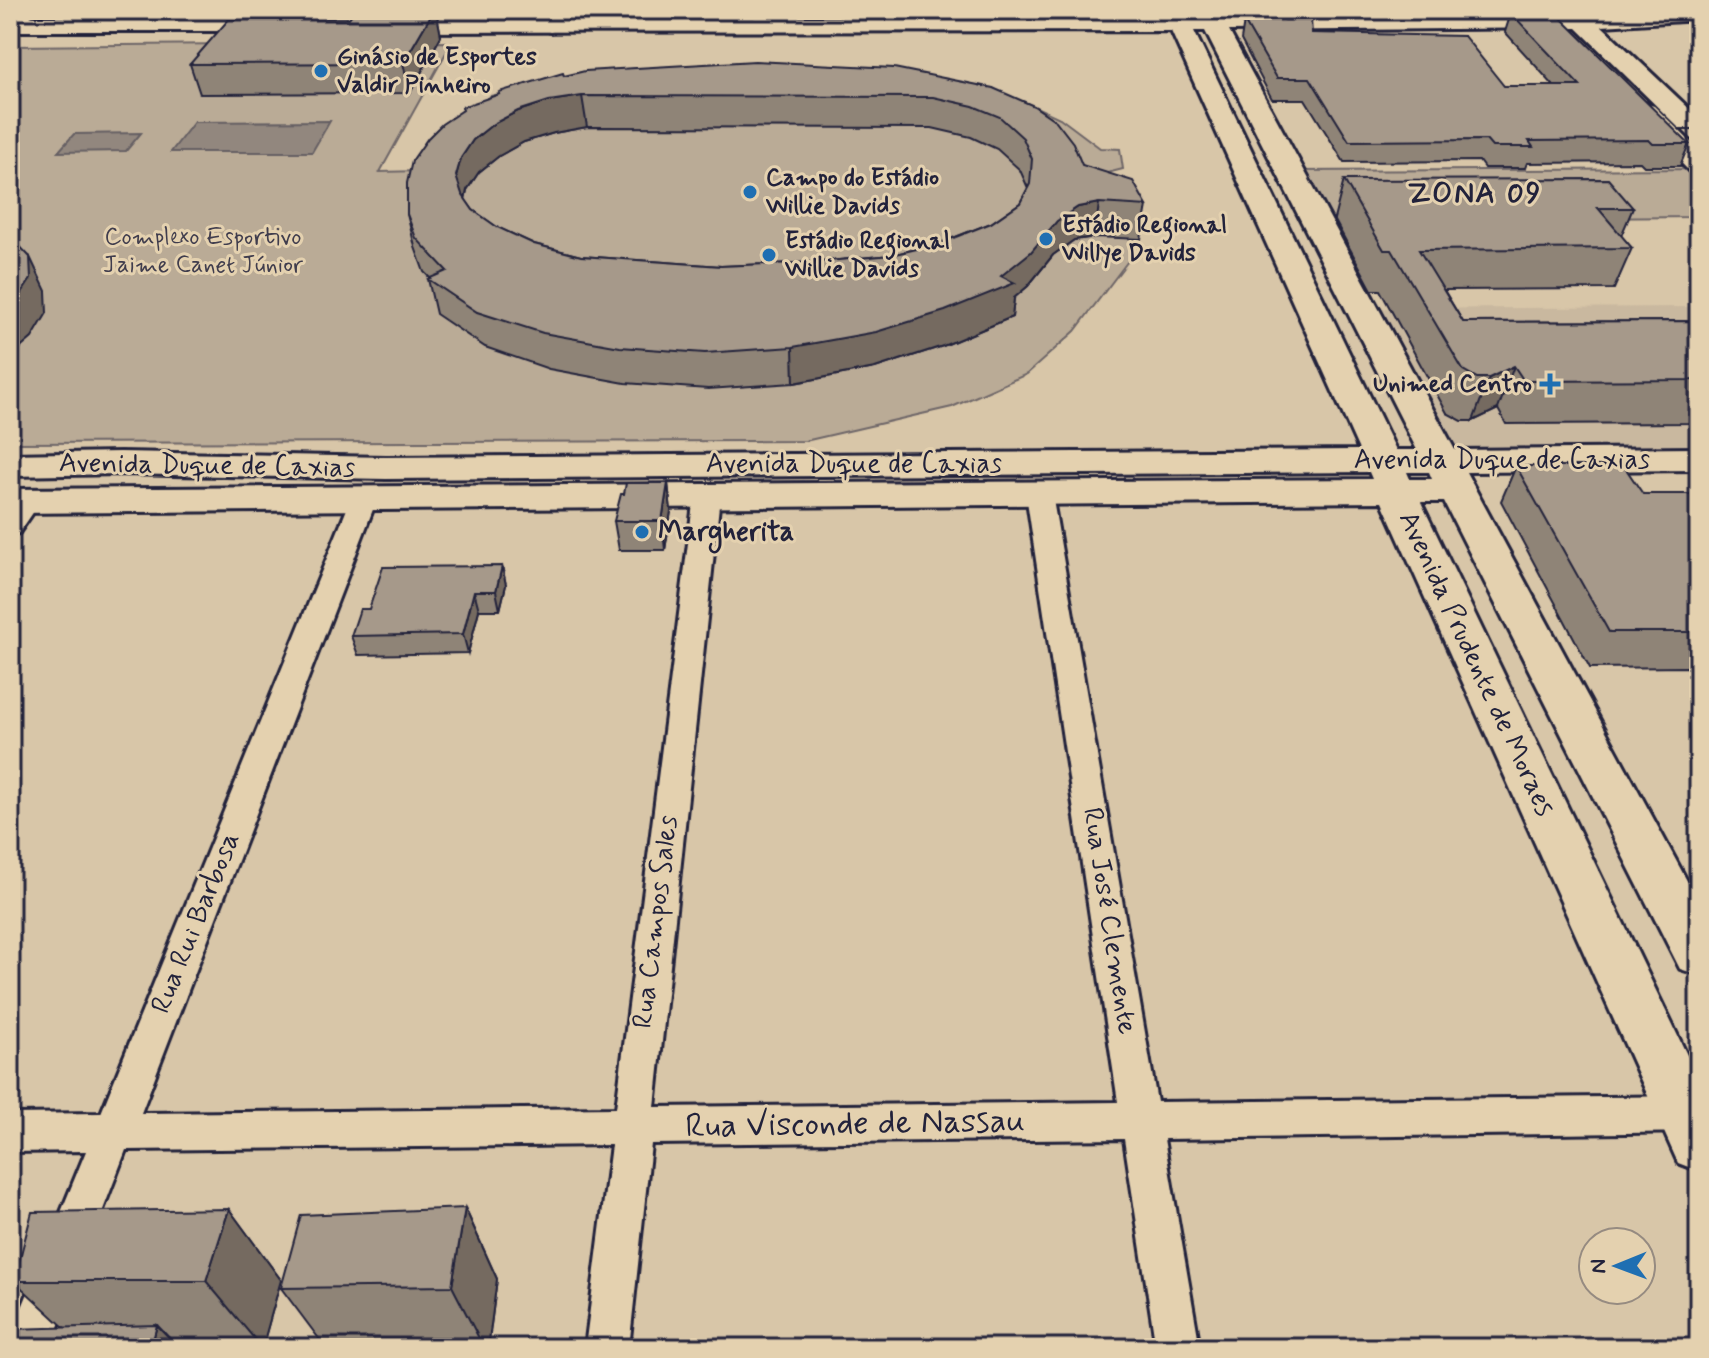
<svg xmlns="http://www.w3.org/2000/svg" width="1709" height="1358" viewBox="0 0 1709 1358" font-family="Mynerve,sans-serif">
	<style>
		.built { fill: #c9b89f }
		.green { fill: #baab96; stroke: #6e6668; stroke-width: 2 }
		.water { fill: #92877e; stroke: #655f63; stroke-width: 2 }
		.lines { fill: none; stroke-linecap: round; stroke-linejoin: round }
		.minor-casing { stroke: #22223b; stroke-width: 6 }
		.secondary-casing { stroke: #22223b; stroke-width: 6 }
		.primary-casing { stroke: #22223b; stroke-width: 6 }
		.minor { fill: #e4d1af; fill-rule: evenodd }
		.secondary { fill: #e4d1af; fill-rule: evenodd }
		.primary { fill: #e4d1af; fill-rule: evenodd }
		.wall { fill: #8f8477; stroke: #22223b; stroke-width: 2; fill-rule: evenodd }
		.shaded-wall { fill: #746b61; stroke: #22223b; stroke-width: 2 }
		.building { fill: #a6998a; stroke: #22223b; stroke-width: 2; fill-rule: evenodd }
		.poi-dot { fill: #1f6fb2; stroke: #e4d1af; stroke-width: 3 }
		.labels { text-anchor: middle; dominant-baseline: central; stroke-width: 6; stroke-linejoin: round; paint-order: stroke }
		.far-poi-label { font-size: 24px; font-weight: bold; fill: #22223b; stroke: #e4d1af; text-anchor: start }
		.far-park-label { font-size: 24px; fill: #403d4d; stroke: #e4d1af }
		.street-label { font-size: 28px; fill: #22223b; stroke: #e4d1af }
		.poi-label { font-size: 28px; font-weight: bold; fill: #22223b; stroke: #e4d1af; text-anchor: start }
		.far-district-label { font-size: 30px; font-weight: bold; letter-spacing: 2px; fill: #22223b; stroke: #e4d1af }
		.near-street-label { font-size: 34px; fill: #22223b; stroke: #e4d1af }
	</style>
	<rect width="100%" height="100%" fill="#d8c6a8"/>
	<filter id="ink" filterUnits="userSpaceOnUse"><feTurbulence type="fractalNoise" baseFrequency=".0125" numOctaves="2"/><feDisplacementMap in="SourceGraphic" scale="16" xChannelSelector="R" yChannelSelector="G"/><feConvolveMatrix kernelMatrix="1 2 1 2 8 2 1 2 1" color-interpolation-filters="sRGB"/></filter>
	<g filter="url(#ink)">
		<!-- built -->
		<path class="built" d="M27 10H365L357 21 10 18Z
			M1699 307V459L1441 461 1362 309Z"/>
		<!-- green -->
		<path class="green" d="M452 42 380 172 420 171 472 133 490 96 530 87 1018 103 1036 107 1060 118 1100 148 1120 149 1123 169 1107 173 1138 208 1134 253 1075 331 1027 374 952 407 805 441 10 443V46Z
			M1699 169V217L1315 220 1290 171Z"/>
		<!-- water -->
		<path class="water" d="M330 121 312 152H171L194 122Z
			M141 133 126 151 58 152 74 134Z"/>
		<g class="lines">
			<defs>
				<path id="minor" d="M550 10H566L556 30 550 32 542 27Z
					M755 10H771L768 28 762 30 754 25Z
					M1039 486 1048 488 1052 494 1157 1102 1699 1096V1132L1164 1139 1200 1348H1156L1124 1139 651 1144 629 1348H585L611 1145 126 1150 50 1348H10V1337L86 1151 10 1152V1114L101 1113 351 499 355 493H373L377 499 141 1113 616 1108 694 496 698 490H716L720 496 655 1107 1118 1102 1026 494 1030 488Z
					M28 493 37 495 41 501 19 533 10 535V508L19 495Z"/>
				<path id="secondary" d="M1162 10H1184L1188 17H1198L1195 10H1217L1221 17 1555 15H1564L1561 10H1585L1588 13 1699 10V20L1602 26 1697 116V128H1679L1577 28 1229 31 1455 450 1699 448V470L1466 472 1699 903V975L1680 969 1444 502H1421L1699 1080V1171L1678 1163 1382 502 10 513V489L1372 479 1369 472 386 479 120 474 10 476V454L120 452 386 457 1359 450 1171 31 378 32 370 30 366 25 370 20 378 18 1165 17ZM1194 31H1205L1417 450H1396ZM1407 472H1429L1432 479H1410Z
					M10 17H285L293 19 297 24 293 29 285 31H10Z
					M1645 103 1654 106 1699 150V173L1689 171 1636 116 1632 111 1636 106Z"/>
				<path id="primary" d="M10 10H38L35 15 10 25Z"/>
			</defs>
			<!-- minor casing -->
			<use href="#minor" class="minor-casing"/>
			<!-- secondary casing -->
			<use href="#secondary" class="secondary-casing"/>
			<!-- primary casing -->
			<use href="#primary" class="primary-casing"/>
			<!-- minor -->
			<use href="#minor" class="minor"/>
			<!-- secondary -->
			<use href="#secondary" class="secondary"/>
			<!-- primary -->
			<use href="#primary" class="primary"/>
		</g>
		<!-- wall -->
		<path class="wall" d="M355 10H534L533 15 437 16 441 36 410 93 200 94 190 64 349 18Z
			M1236 10H1265L1264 14 1285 20 1312 33 1504 86H1554L1505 32 1511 13 1689 144 1680 166H1644L1640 162 1527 163 1525 168H1484L1479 161 1344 162 1305 99H1272L1241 40 1244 21H1253L1254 15H1239Z
			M1356 10H1466L1449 13 1359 14Z
			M1480 10H1529V12L1482 13Z
			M564 76 993 88 1082 165 1147 206 1141 239 1095 237 1074 240 1053 255 1028 286 1014 298 1012 317 943 346 875 368 794 383 708 389 625 383 549 369 485 347 436 314 428 279 430 278 424 272 415 247 407 214ZM587 127 932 128 971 137 997 149 1020 170 1028 188 1020 203 991 223 938 244 891 255 818 262 721 266 581 256 534 244 497 227 473 210 465 199 467 190 479 172 499 156 524 142 554 133Z
			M1344 180 1633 208 1621 236 1632 248 1614 289 1444 290 1463 322 1699 321V423L1506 424 1498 409 1473 421H1462L1447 413 1380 290H1372L1334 219Z
			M1516 466 1643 494H1699V683L1689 667 1590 668 1501 501Z
			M668 483 671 511 665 550H619L614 521Z
			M502 566 506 585 500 610H479L468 653 358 655 351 636 369 609Z
			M465 1208 497 1279 488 1348H326L281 1288Z
			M229 1209 281 1280 262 1348H10L65 1328 14 1281Z"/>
		<!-- shaded-wall -->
		<path class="shaded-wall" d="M434 10H436L441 36 410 93 403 63Z
			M1450 10H1466L1449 13Z
			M582 96 587 127 554 133 524 142 499 156 479 172 467 190 463 209 456 176 461 158 473 140 493 124 518 111 549 101Z
			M1099 203 1095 237 1074 240 1053 255 1028 286 1014 298 1012 317 943 346 875 368 794 383 793 347 1001 276 1057 221 1078 207Z
			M30 257 46 291 47 313 32 338 10 357V308Z
			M1514 366 1498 409 1473 421 1489 378Z
			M668 483 671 511 665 550 662 521Z
			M502 566 506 585 500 610 496 591Z
			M474 591 479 610 468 653 463 634Z
			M465 1208 497 1279 488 1348H484L452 1286Z
			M229 1209 281 1280 262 1348 206 1281Z
			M157 1325 179 1348H151Z"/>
		<!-- building -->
		<path class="building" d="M355 10H434L403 63 190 64 229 19 349 18Z
			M1555 12 1689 144H1653L1649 140 1529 141 1533 147H1492L1486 140 1349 141 1310 78H1277L1244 21H1258L1254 14H1280L1285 20H1311L1312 33 1464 36 1504 86H1580L1511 13Z
			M755 61 894 68 993 88 1034 106 1056 121 1073 143 1082 165 1133 181 1147 206 1099 203 1078 207 1057 221 1031 252 1001 276 1015 283 945 311 876 332 793 347 705 353 620 347 543 333 477 312 428 279 447 271 416 238 407 214V183L412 161 428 138 442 124 463 110 462 107 500 94 499 92 563 73 564 76 585 71ZM582 96 933 97 973 106 1000 117 1023 138 1032 159 1030 184 1020 203 991 223 938 244 891 255 818 262 721 266 581 256 534 244 497 227 473 210 462 194 456 176 461 158 473 140 493 124 518 111 549 101Z
			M1608 179 1633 208H1598L1632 248 1419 250 1463 322 1699 321V380L1524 381 1514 366 1489 378H1477L1463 370 1392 250H1384L1344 180Z
			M10 238 14 240 30 257 31 279 15 303 10 308Z
			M1516 466H1624L1643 494H1699V632H1609Z
			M626 483H668L662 521H614L621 494H624Z
			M502 566 496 591H474L463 634 351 636 360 609H369L383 567Z
			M465 1208 452 1286 281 1288 301 1215Z
			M229 1209 206 1281H14L32 1212Z
			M157 1325 151 1348H10V1329Z"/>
	</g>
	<!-- markers -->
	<g class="poi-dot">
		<circle cx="321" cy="71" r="8"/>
		<circle cx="750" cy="192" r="8"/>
		<circle cx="1046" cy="239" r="8"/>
		<circle cx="769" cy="255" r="8"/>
		<path d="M1546 372h8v8h8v8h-8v8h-8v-8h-8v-8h8z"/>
		<circle cx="642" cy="532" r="8"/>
	</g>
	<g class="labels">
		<!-- far-poi labels -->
		<g class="far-poi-label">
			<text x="337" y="57">Ginásio de Esportes<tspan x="337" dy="28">Valdir Pinheiro</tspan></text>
			<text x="766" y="178">Campo do Estádio<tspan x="766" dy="28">Willie Davids</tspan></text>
			<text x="1062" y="225">Estádio Regional<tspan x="1062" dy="28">Willye Davids</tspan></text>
			<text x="785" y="241">Estádio Regional<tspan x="785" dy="28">Willie Davids</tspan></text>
			<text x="1532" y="384" text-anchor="end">Unimed Centro</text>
		</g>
		<!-- far-park labels -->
		<g class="far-park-label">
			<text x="203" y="237">Complexo Esportivo<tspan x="203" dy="28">Jaime Canet Júnior</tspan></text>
		</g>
		<!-- street labels -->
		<g class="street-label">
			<text x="1502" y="460">Avenida Duque de Caxias</text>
			<text x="854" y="464">Avenida Duque de Caxias</text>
			<text transform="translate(207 466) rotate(1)">Avenida Duque de Caxias</text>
			<text transform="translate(1476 664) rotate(65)">Avenida Prudente de Moraes</text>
			<text transform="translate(1109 921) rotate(81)">Rua José Clemente</text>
			<text transform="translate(656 922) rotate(-83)">Rua Campos Sales</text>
			<text transform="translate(196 923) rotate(-68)">Rua Rui Barbosa</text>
		</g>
		<!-- poi labels -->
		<g class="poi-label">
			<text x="658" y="532">Margherita</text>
		</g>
		<!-- far-district labels -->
		<g class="far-district-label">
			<text x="1475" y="193">ZONA 09</text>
		</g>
		<!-- near-street labels -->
		<g class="near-street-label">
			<text transform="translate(855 1124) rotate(-1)">Rua Visconde de Nassau</text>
		</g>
	</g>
	<!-- margin -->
	<rect width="1709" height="1358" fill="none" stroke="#e4d1af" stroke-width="40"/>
	<rect x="20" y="20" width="1669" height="1318" fill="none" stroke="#22223b" stroke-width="3" filter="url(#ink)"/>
	<!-- north arrow -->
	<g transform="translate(1617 1266) rotate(269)"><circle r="38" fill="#e4d1af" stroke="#968b81" stroke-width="2"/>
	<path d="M0-6L14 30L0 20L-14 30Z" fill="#1f6fb2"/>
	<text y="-12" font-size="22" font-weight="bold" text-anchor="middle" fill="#22223b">N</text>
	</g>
</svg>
